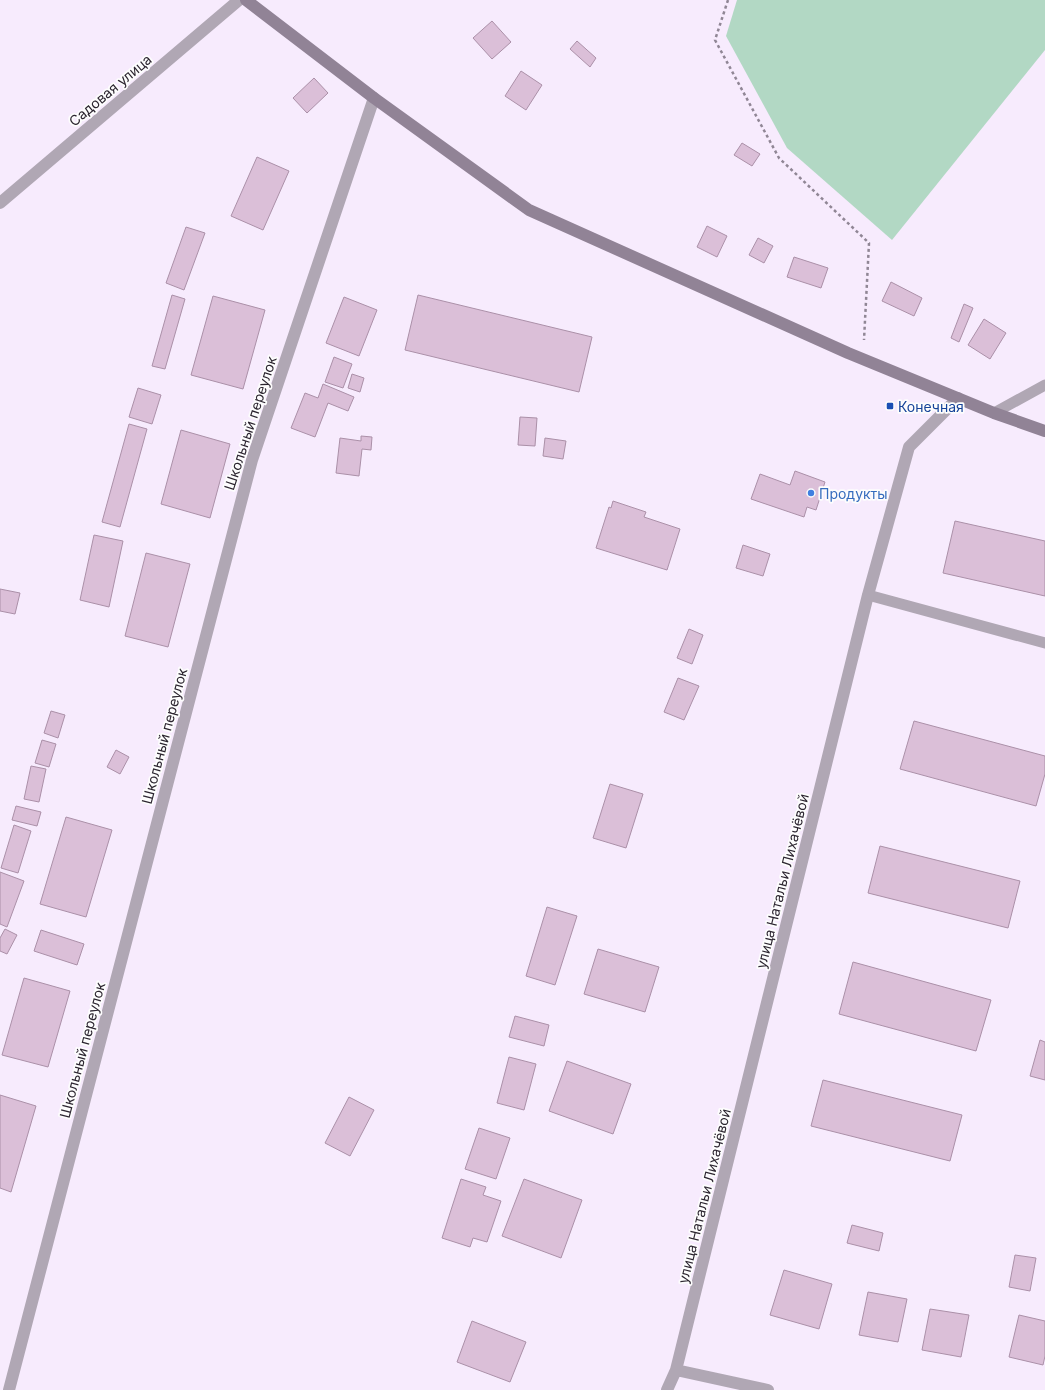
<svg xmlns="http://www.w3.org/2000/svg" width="1045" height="1390" viewBox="0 0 1045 1390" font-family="Inter,sans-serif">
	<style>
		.green { fill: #b2d8c4 }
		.building { fill: #dbbfd8; stroke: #ab90a8 }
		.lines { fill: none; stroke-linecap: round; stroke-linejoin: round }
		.path { stroke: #908695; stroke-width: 2.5; stroke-dasharray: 3 3; stroke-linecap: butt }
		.lane { stroke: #b0a7b4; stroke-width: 11 }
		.street { stroke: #b0a7b4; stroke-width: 12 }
		.secondary { stroke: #918396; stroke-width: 12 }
		.transit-dot { fill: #1a4fb4; stroke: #fdfdfd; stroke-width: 1.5 }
		.shop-dot { fill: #3f7fe0; stroke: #fdfdfd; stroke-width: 1.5 }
		.labels { text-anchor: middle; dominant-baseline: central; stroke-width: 3.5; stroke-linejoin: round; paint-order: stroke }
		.street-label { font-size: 14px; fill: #2c2530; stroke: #fdfdfd }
		.transit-label { font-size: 14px; fill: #164399; stroke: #fdfdfd; text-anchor: start }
		.shop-label { font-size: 14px; fill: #366cbe; stroke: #fdfdfd; text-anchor: start }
	</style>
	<rect width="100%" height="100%" fill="#f7ebfd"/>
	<!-- green -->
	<path class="green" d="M737 0H1045V50L892 240 787 148 726 36Z"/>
	<!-- building -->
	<path class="building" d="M492 21 511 42 492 59 473 38Z
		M577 41 596 58 590 67 570 49Z
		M521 71 542 85 526 110 505 96Z
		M314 78 328 93 307 113 293 98Z
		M742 143 760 154 752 166 734 155Z
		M257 157 289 171 263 230 231 216Z
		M707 226 727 236 717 257 697 247Z
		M186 227 205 233 184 290 166 283Z
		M758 238 773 246 764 263 749 255Z
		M794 257 828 268 821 288 787 277Z
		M891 282 922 298 914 316 882 301Z
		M172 295 185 299 165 369 152 366Z
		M418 295 592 337 579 392 405 350Z
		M213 296 265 310 243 389 191 375Z
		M344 297 377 310 359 356 326 343Z
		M964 304 973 308 959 342 951 338Z
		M984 319 1006 333 990 359 968 345Z
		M334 357 352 364 343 388 325 382Z
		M352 374 364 378 360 392 348 388Z
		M323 384 354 397 348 411 328 403 315 437 291 428 305 393 318 398Z
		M138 388 161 395 152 424 129 417Z
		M520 417 537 418 535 446 518 445Z
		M129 424 147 429 120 527 102 522Z
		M181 430 230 444 210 518 161 504Z
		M361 436 372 437 371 450 362 449 359 476 336 473 340 438 361 441Z
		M545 438 566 441 563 459 543 456Z
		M795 471 825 482 816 510 807 507 804 517 751 499 760 474 790 485Z
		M613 501 646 512 644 517 680 529 667 570 596 548 609 507 611 508Z
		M955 521 1045 541V596L943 573Z
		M94 535 123 541 109 607 80 600Z
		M743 545 770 554 763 576 736 568Z
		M146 553 190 564 168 647 125 636Z
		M0 589 20 593 15 614 0 611Z
		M689 629 703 635 692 664 677 658Z
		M678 678 699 686 684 720 664 712Z
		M51 711 65 715 58 738 44 733Z
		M914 721 1045 756V774L1036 806 900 769Z
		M42 740 56 744 49 767 35 763Z
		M116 750 129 757 120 774 107 767Z
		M31 766 46 769 39 802 24 799Z
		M610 784 643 794 626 848 593 838Z
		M16 806 41 812 37 826 12 820Z
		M66 817 112 830 86 917 40 904Z
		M14 825 31 831 18 873 1 868Z
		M880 846 1020 881 1008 928 868 893Z
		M0 872 24 881 7 927 0 924Z
		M547 907 577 916 555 985 526 976Z
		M5 929 17 935 7 954 0 951V938Z
		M41 930 84 944 77 965 34 951Z
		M598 949 659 967 645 1012 584 994Z
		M853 962 991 1000 976 1051 839 1014Z
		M24 978 70 991 48 1067 2 1055Z
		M515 1016 549 1025 544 1046 509 1037Z
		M1040 1040 1045 1042V1080L1030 1076Z
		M509 1057 536 1064 524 1110 497 1103Z
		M567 1061 631 1084 613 1134 549 1111Z
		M823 1080 962 1115 950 1161 811 1126Z
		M0 1095 36 1106 11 1192 0 1188Z
		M349 1097 374 1110 350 1156 325 1143Z
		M479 1128 510 1138 496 1179 465 1169Z
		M461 1179 486 1187 483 1195 501 1201 487 1242 473 1238 470 1247 442 1238Z
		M524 1179 582 1200 561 1258 502 1236Z
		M852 1225 883 1233 879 1251 847 1243Z
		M1015 1255 1036 1258 1030 1291 1009 1287Z
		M784 1270 832 1284 819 1329 770 1315Z
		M868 1292 907 1299 898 1342 859 1335Z
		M930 1309 969 1315 961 1357 922 1350Z
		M1019 1315 1045 1321V1356L1043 1365 1009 1357Z
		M472 1321 526 1342 510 1382 457 1362Z"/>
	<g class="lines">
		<!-- path -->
		<path class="path" d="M728 0 715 40 779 158 869 243 864 340"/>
		<!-- lane -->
		<path class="lane" d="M994 413 1045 385
			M868 595 1045 643"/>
		<!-- street -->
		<path class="street" d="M0 203 239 0
			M676 1370 768 1390
			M9 1390 252 460 374 98
			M667 1390 676 1370 868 595 909 447 958 398"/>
		<!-- secondary -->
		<path class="secondary" d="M246 0 374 98 529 210 848 353 994 413 1045 431"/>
	</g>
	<!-- markers -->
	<rect class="transit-dot" x="886" y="402" width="8" height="8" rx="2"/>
	<circle class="shop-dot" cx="811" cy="493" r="4"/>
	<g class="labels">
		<!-- street labels -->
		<g class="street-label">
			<text transform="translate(110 90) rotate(-40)">Садовая улица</text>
			<text transform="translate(250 423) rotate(-72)">Школьный переулок</text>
			<text transform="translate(164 736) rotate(-75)">Школьный переулок</text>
			<text transform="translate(782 881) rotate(-76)">улица Натальи Лихачёвой</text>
			<text transform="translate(82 1050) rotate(-75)">Школьный переулок</text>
			<text transform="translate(704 1196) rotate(-76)">улица Натальи Лихачёвой</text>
		</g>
		<!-- transit labels -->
		<g class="transit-label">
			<text x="898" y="406">Конечная</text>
		</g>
		<!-- shop labels -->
		<g class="shop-label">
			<text x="819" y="493">Продукты</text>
		</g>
	</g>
</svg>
